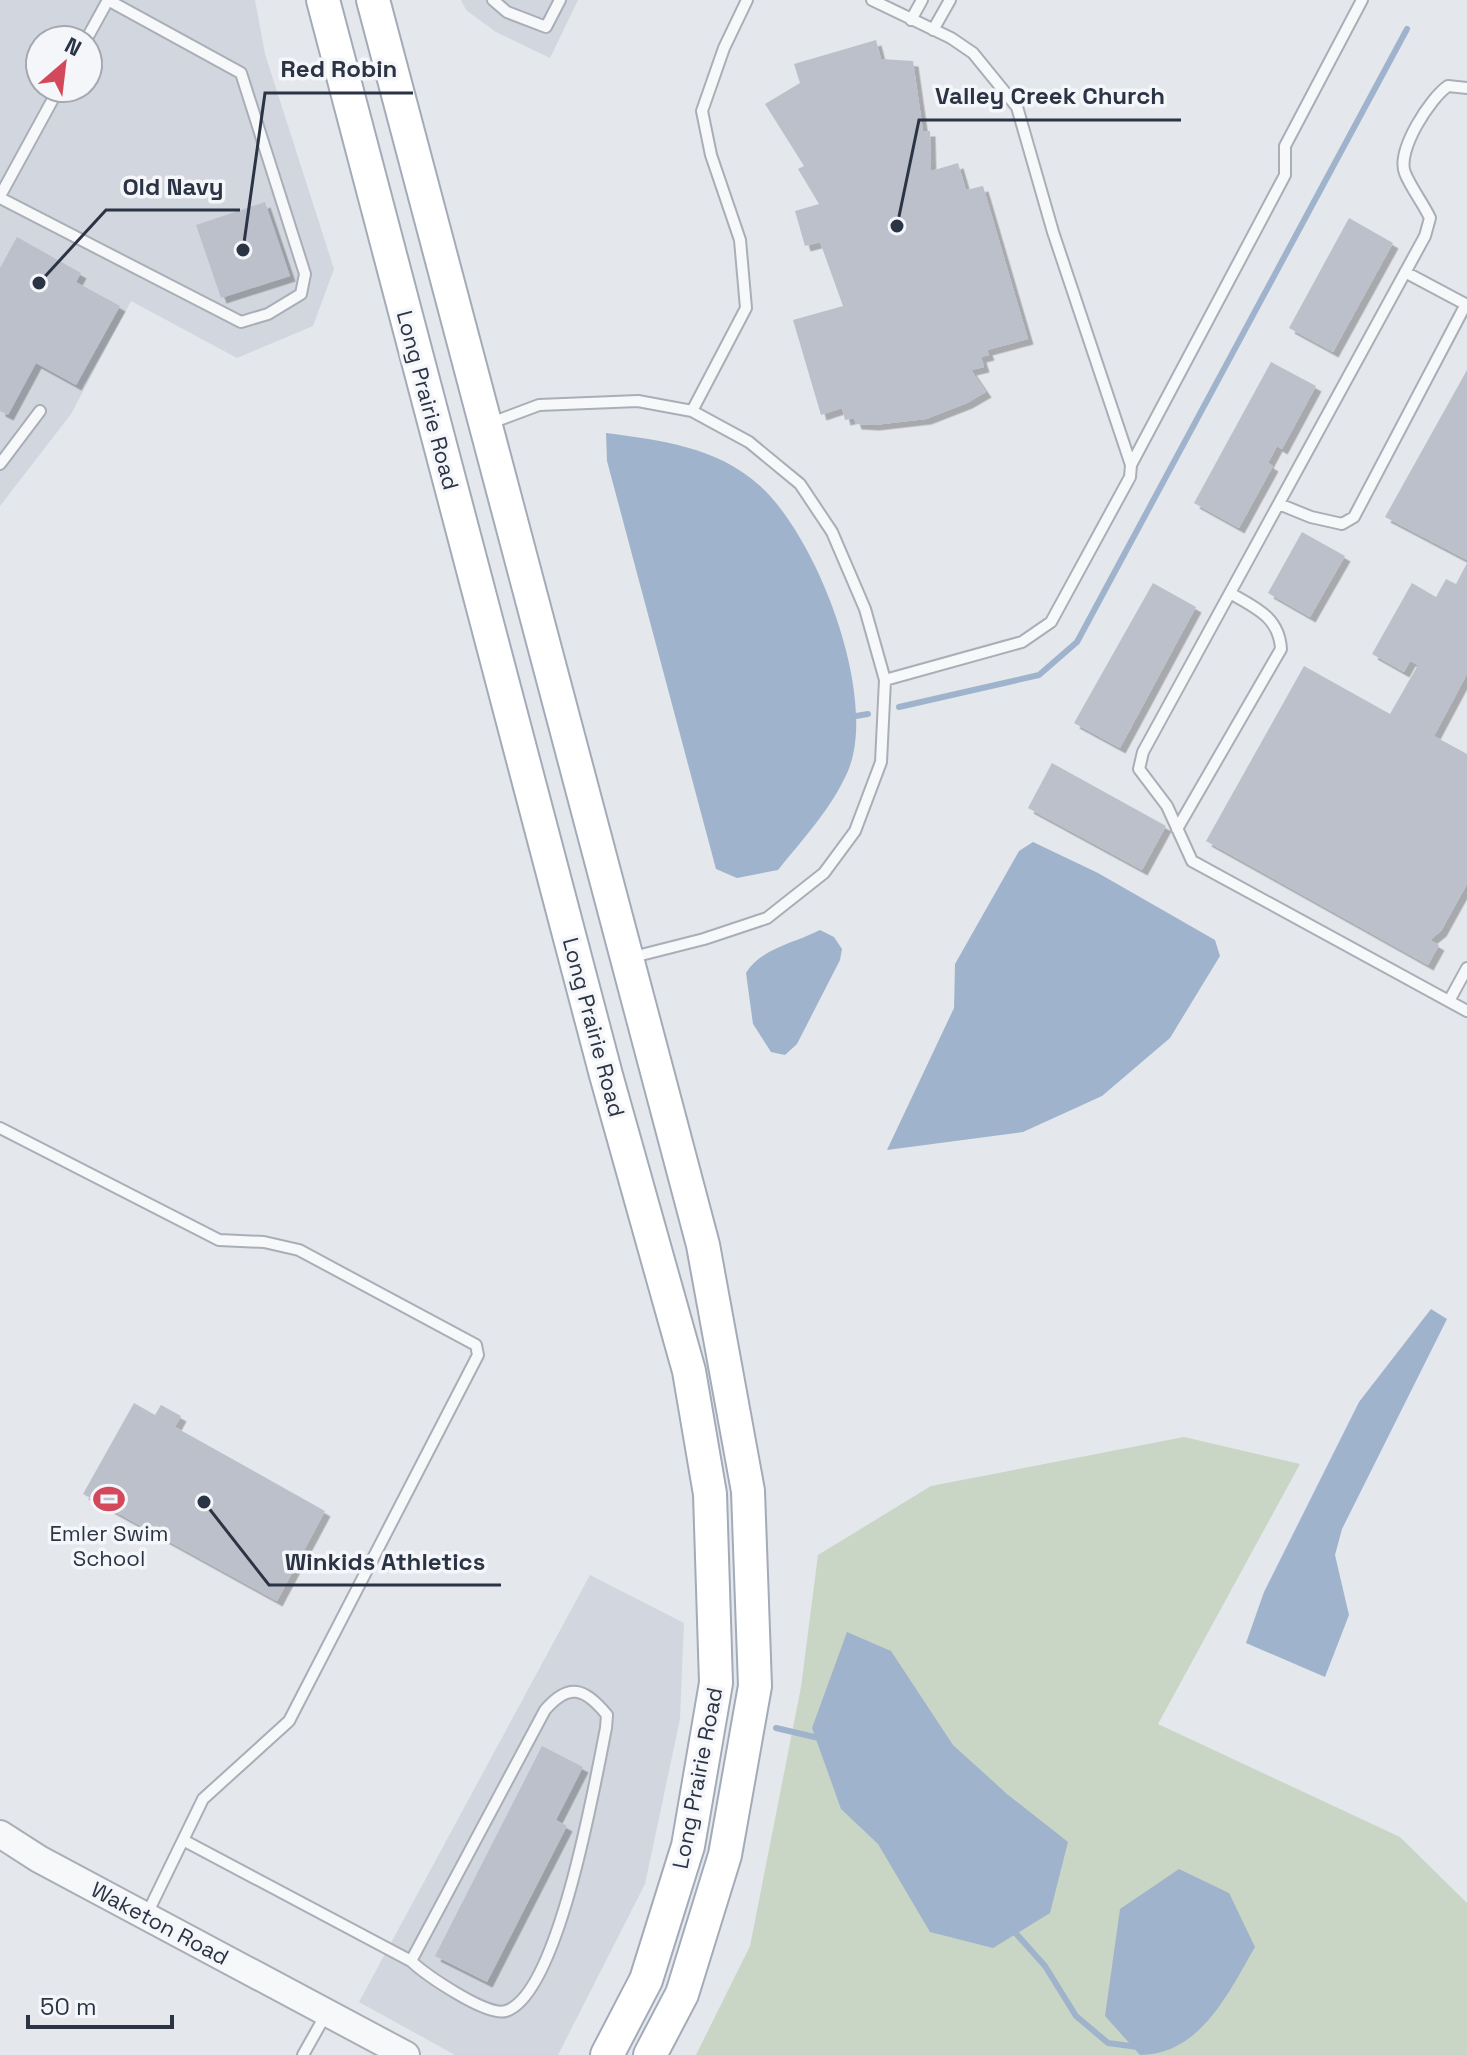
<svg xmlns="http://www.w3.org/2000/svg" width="1467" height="2055" viewBox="0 0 1467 2055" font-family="'Space Grotesk',sans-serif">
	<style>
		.built { fill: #d2d6de; fill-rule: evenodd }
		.green { fill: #c9d6c5 }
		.water { fill: #9fb4cc }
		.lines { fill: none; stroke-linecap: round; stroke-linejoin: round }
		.stream { stroke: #9fb4cc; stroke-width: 6 }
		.building { fill: #bbc0ca; filter: url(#shadow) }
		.service-casing { stroke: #a9aeb7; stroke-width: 14 }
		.tertiary-casing { stroke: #a9aeb7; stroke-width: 30 }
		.primary-casing { stroke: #a3abb8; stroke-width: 36 }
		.service { stroke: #f7f8fa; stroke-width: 10 }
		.tertiary { stroke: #f7f8fa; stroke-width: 26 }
		.primary { stroke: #fff; stroke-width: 32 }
		.labels { text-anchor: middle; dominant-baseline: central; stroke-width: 7; stroke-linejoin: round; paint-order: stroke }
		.street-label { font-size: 22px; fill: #2b3445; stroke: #f4f6f9 }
		.poi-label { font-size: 22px; fill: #2b3445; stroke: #f4f6f9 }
		.leader { fill: none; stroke: #2b3445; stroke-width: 3 }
		.callout-dot { fill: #2b3445; stroke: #f4f6f9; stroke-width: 3 }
		.callout-label { font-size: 24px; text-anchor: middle; font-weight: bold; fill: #2b3445; stroke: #f4f6f9; stroke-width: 7; stroke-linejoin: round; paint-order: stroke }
	</style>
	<defs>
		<filter id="shadow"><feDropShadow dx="5.5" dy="5.5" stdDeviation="0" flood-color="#0004"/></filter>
	</defs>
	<rect width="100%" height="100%" fill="#e4e7ec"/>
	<!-- built -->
	<path class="built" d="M0 0H255L265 54 334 269 313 326 237 358 131 301 71 414 0 506ZM40 40H88V88H40Z
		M461 0H578L550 58 496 32 466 10Z
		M590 1575 684 1623 680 1719 645 1884 558 2055H455L359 2002Z"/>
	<!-- green -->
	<path class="green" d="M1184 1437 1300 1464 1158 1724 1400 1837 1467 1903V2055H696L750 1946 801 1687 818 1555 931 1486Z"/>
	<!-- water -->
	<path class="water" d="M606 433C660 440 717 447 759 485 817 536 879 697 848 771 832 808 803 839 778 870L737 878 716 869 607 461Z
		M1033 842 1098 873 1215 940 1220 956 1170 1038 1102 1096 1023 1132 887 1150 954 1008 955 964 1019 851Z
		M820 930 834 937 842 949 840 960 797 1044 785 1055 771 1052 753 1024 746 973C761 948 795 943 820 930Z
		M1431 1309 1447 1319 1342 1529 1335 1555 1349 1615 1325 1677 1246 1643 1264 1592 1359 1402Z
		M847 1632 891 1651 953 1745 1007 1794 1068 1842 1050 1913 993 1948 930 1932 878 1844 841 1809 812 1728Z
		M1179 1869 1229 1893 1255 1947C1229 1992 1200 2055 1140 2055L1105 2016 1120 1909Z"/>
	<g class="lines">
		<!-- stream -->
		<path class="stream" d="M899 707 1039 675 1077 642 1407 29
			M856 716 868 714
			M776 1728 823 1739
			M1012 1929 1045 1966 1076 2016 1108 2043 1138 2047"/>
	</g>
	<!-- building -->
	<path class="building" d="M876 40 881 59 913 61 923 131H930L931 171 958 163 966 190 983 186 1028 339 987 350 989 355 981 357 984 367 971 370 986 392 967 403 926 419 874 425 856 424 854 418 845 420 842 408 821 415 793 320 843 306 820 242 805 246 795 211 819 204 798 169 804 166 765 104 800 83 794 64Z
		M265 202 290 276 221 298 196 225Z
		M1349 218 1393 243 1333 352 1289 328Z
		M17 237 81 273 76 282 120 306 76 385 36 363 8 415 0 411V268Z
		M1271 362 1316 386 1282 449 1277 446 1268 463 1273 466 1239 528 1194 503Z
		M1467 370V560L1385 517Z
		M1302 532 1345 556 1310 617 1268 593Z
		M1467 563V674L1434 736 1467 754V884L1441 931 1430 940 1439 945 1428 965 1206 841 1304 666 1390 714 1418 665 1410 661 1404 672 1372 654 1412 583 1436 597 1446 579 1456 584Z
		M1153 583 1196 607 1120 748 1074 723Z
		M1052 763 1166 826 1142 870 1028 808Z
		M134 1403 155 1415 161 1405 181 1416 175 1427 325 1511 277 1601 83 1494Z
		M542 1746 583 1767 556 1820 567 1826 487 1982 435 1956Z"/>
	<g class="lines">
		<defs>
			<path id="service" d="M493 0 507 12 546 27 560 0
				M872 0 951 38 973 53 1017 107 1053 232 1131 465 1130 477 1051 622 1022 642 885 680
				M911 20 922 0
				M933 30 950 0
				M86 40 108 0
				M1467 88 1448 86C1430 98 1396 151 1405 173 1411 188 1423 203 1430 218L1425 236 1143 752 1139 769 1167 806 1192 861 1467 1011
				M0 196 59 88
				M0 198 241 322 268 314 301 294 305 274 241 73 108 0
				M1405 272 1467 305
				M692 411 746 308 740 240 711 155 702 111 724 48 747 0
				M491 423 539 405 638 401 692 411 749 442 800 484 832 532 865 609 885 680 881 762 855 831 824 873 767 918 704 939 633 957
				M0 464 40 411
				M1131 465 1285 175V146L1362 0
				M1279 504 1311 517 1342 524 1354 517 1466 304
				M1177 829 1281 649C1279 617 1256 608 1230 593
				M1449 1001 1467 968
				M0 1128 219 1240 264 1242 299 1250 476 1345 478 1355 289 1721 203 1799 147 1914
				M183 1840 411 1961C426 1975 487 2017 506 2011 559 1994 595 1782 606 1728L607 1715C585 1688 569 1682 545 1710L411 1961
				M303 2055 326 2014"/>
			<path id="tertiary" d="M0 1834 39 1859 406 2055"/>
			<path id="primary" d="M323 0 606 1075 689 1371 710 1494 716 1683 688 1846 646 1980 607 2055
				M373 0 703 1245 748 1491 755 1686 725 1855 682 1994 650 2055"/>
		</defs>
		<!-- service casing -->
		<use href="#service" class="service-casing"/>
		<!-- tertiary casing -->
		<use href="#tertiary" class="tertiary-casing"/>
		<!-- primary casing -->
		<use href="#primary" class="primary-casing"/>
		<!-- service -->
		<use href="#service" class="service"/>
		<!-- tertiary -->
		<use href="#tertiary" class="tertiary"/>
		<!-- primary -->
		<use href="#primary" class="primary"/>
	</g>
	<!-- icons -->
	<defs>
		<symbol id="stadium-bare" viewBox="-9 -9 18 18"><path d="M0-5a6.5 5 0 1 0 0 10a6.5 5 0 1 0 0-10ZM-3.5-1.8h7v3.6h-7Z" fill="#d1495b" stroke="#f4f6f9" stroke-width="2.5" paint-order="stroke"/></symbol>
	</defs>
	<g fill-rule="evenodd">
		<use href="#stadium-bare" x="87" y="1477" width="44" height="44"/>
	</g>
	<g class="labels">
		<!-- street labels -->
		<g class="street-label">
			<text transform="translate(428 400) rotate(75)">Long Prairie Road</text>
			<text transform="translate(594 1027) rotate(75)">Long Prairie Road</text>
			<text transform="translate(697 1778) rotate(-79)">Long Prairie Road</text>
			<text transform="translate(160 1923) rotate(28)">Waketon Road</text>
		</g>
		<!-- poi labels -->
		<g class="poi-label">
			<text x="109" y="1533">Emler Swim<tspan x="109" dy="25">School</tspan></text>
		</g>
	</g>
	<!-- callouts -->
	<path class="leader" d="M243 250L265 93H413M897 226L919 120H1181M39 283L106 210H240M204 1502L269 1585H501"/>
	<g class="callout-dot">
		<circle cx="243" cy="250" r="8"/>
		<circle cx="897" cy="226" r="8"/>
		<circle cx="39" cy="283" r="8"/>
		<circle cx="204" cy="1502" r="8"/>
	</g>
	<g class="callout-label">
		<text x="339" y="77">Red Robin</text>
		<text x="1050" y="104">Valley Creek Church</text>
		<text x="173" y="195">Old Navy</text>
		<text x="385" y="1570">Winkids Athletics</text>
	</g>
	<!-- north arrow -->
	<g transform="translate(64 64) rotate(28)"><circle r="38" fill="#f4f6f9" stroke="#a4a8b1" stroke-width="2"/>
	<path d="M0-6L14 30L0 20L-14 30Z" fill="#d1495b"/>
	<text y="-12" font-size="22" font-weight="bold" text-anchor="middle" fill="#2b3445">N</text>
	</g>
	<!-- scale -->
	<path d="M28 2015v12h144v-12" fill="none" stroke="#2b3445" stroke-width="4"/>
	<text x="40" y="2015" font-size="24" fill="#2b3445" stroke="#f4f6f9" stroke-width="6" paint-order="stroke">50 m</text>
</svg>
